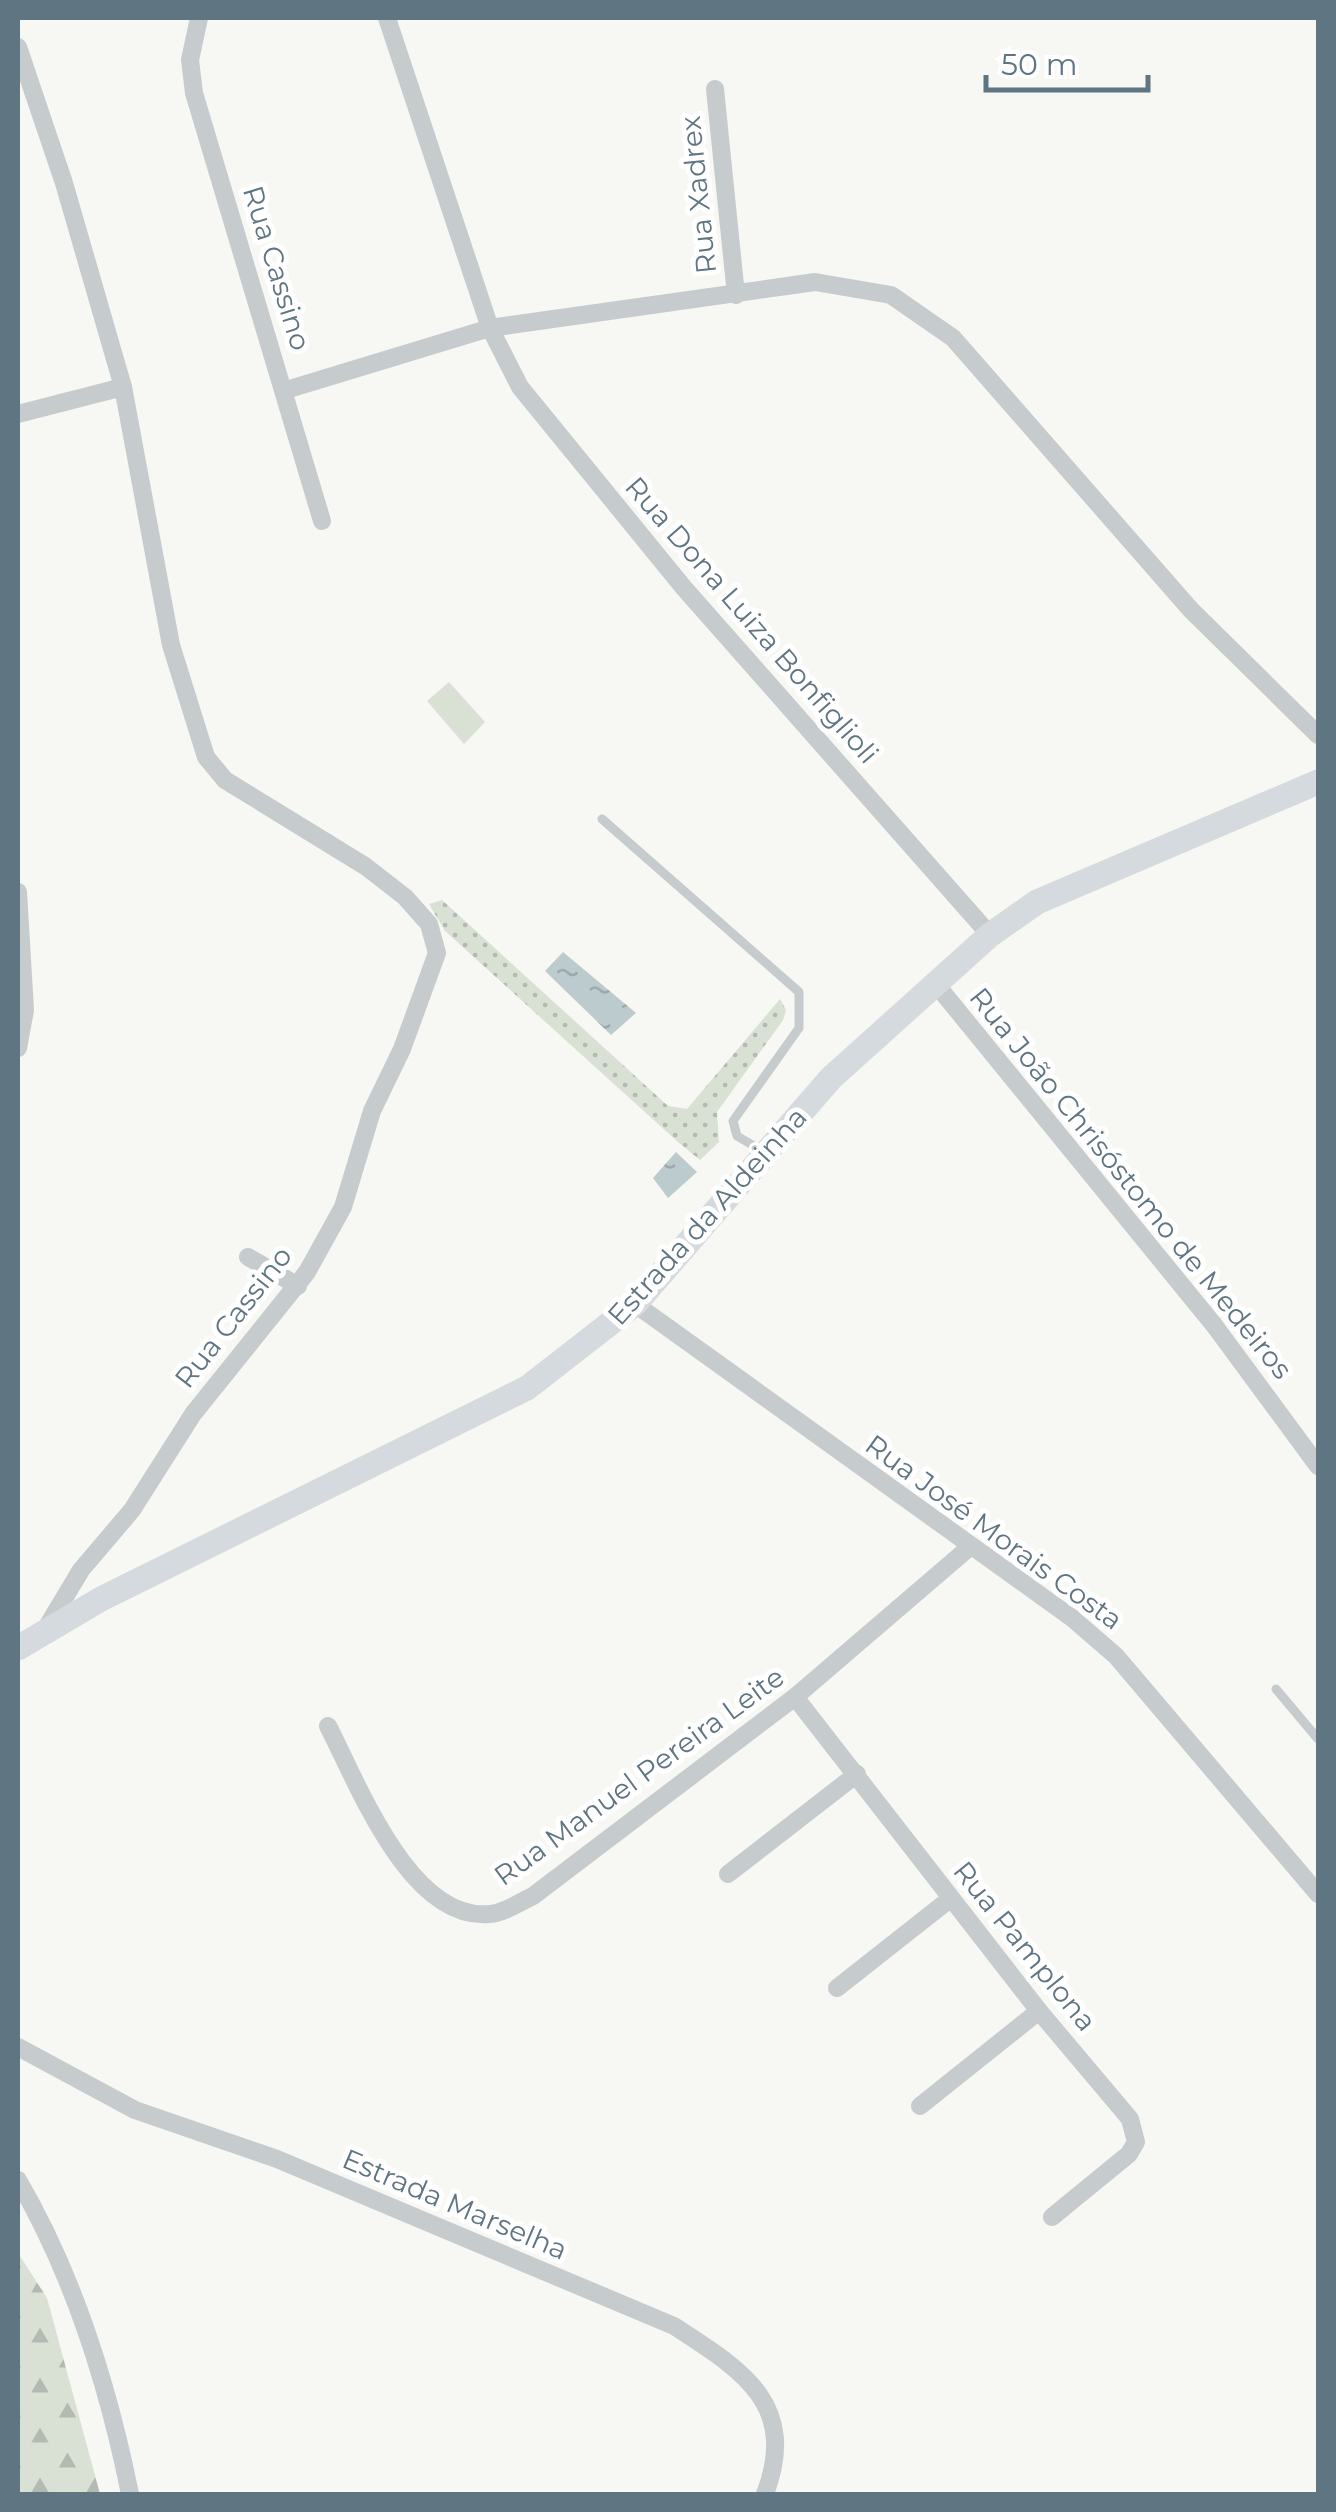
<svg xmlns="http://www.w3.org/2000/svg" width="1336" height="2512" viewBox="0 0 1336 2512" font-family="Montserrat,sans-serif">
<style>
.grass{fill:#d9e0d4}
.forest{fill:url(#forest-firs)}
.garden{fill:url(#garden-dots)}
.water{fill:url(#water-ripples)}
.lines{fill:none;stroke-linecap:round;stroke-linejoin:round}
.lane{stroke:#c6cbce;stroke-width:9}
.street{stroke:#c6cbce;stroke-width:18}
.secondary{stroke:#d5dade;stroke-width:25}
.labels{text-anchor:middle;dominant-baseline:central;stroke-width:10;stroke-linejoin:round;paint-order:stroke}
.street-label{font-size:28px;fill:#5f7582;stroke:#fff}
</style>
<defs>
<pattern id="forest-firs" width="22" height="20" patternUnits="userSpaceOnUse" patternTransform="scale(2.5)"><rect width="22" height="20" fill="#d9e0d4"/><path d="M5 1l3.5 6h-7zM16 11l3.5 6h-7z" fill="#b3bab1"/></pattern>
<pattern id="garden-dots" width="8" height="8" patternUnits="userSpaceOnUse" patternTransform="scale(2.5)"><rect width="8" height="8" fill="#d9e0d4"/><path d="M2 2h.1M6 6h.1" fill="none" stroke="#b3bab1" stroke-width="1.8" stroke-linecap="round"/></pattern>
<pattern id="water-ripples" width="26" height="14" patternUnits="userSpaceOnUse" patternTransform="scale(2.5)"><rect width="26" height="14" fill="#bccbce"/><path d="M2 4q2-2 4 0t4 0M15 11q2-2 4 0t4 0" fill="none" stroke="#9ca9ad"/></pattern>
</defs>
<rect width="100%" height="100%" fill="#f7f7f3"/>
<polygon class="grass" points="449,682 485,722 464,744 427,701"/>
<polygon class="forest" points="18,2253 47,2298 100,2494 18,2494"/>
<polygon class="garden" points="442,900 668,1106 687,1109 780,999 786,1010 783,1020 717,1112 719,1142 700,1160 678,1142 445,931 429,904"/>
<g class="water">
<polygon points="563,952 636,1013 611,1035 545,971"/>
<polygon points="676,1152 697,1172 668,1198 653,1178"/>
</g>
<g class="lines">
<g class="lane">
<polyline points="602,819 799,992 799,1028 733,1121 737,1136 764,1152"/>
<polyline points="1276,1689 1318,1739"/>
</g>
<g class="street">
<polyline points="199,18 190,60 194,93 322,521"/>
<polyline points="387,18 490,328 520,387 684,588 990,935"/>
<polyline points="18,47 64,183 123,387 171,645 206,757 225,780 365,866 405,897 429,924 437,953 402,1049 372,1111 343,1207 307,1272 193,1414 132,1510 81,1570 45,1630"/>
<polyline points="715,89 736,295"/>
<polyline points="286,390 490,328 815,282 891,295 953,338 1191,610 1318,735"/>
<polyline points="18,414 123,387"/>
<polyline points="18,892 25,1010 18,1048"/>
<polyline points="935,983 1214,1325 1318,1466"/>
<polyline points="248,1257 298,1286"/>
<polyline points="635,1304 1072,1618 1116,1656 1318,1894"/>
<polyline points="795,1697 1039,2011 1130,2119 1136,2142 1129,2154 1052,2217"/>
<path d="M328,1726C358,1784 410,1922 490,1914C504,1913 520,1902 533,1896L795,1697L971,1546"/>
<polyline points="728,1874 857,1774"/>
<polyline points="837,1988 950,1899"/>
<path d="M18,2047L135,2110L277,2159L674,2326C742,2370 799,2404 765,2494"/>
<polyline points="920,2106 1039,2011"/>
<path d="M18,2180C74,2276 108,2385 130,2494"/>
</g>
<polyline class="secondary" points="18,1648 101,1599 527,1388 635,1304 831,1078 990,935 1037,902 1318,782"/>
</g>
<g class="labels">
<g class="street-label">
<text transform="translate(698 195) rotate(-96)">Rua Xadrex</text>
<text transform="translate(277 268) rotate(73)">Rua Cassino</text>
<text transform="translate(752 620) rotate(49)">Rua Dona Luiza Bonfiglioli</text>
<text transform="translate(1131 1183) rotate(51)">Rua João Chrisóstomo de Medeiros</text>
<text transform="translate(707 1216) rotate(-48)">Estrada da Aldeinha</text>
<text transform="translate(233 1317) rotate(-52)">Rua Cassino</text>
<text transform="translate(994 1532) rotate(36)">Rua José Morais Costa</text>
<text transform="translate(639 1776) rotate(-36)">Rua Manuel Pereira Leite</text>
<text transform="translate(1025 1946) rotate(51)">Rua Pamplona</text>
<text transform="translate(455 2204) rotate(23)">Estrada Marselha</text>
</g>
</g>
<rect width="1336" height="2512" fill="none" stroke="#5f7582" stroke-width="40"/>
<path d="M986 75v15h162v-15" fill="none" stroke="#5f7582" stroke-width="5"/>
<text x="1001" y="75" font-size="30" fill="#5f7582" stroke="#ffffff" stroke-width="8" paint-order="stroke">50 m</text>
</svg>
